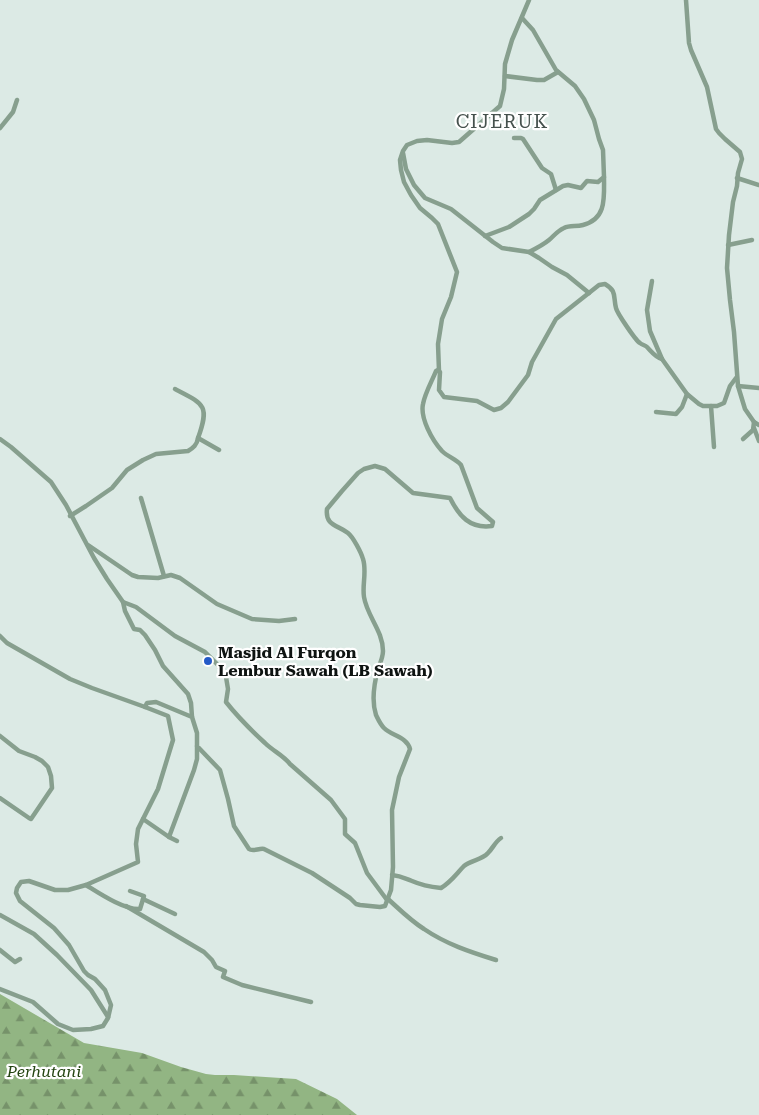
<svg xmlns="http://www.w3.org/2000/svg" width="759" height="1115" viewBox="0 0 759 1115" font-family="'Roboto Serif',serif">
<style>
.forest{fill:url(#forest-firs)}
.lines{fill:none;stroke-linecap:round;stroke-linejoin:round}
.street{stroke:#879f8e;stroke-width:4.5}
.poi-dot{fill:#245ac7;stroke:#fff;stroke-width:2}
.labels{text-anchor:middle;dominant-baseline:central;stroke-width:4.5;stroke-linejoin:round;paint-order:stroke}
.poi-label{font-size:16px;font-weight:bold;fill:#0e1311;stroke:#fff;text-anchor:start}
.park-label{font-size:16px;font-style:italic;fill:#244512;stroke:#fff}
.quarter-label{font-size:19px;letter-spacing:1px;fill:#45514d;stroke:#fff}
</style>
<defs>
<pattern id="forest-firs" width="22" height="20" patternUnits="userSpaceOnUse" patternTransform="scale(1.25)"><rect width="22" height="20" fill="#92b583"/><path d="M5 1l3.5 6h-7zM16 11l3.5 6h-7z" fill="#76926a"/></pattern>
</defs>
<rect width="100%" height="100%" fill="#dceae5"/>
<polygon class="forest" points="0,994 84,1043 142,1053 181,1067 206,1074 215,1075 234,1075 296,1079 337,1099 357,1115 0,1115"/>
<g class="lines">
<g class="street">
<polyline points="686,0 689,43 691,50 707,87 716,129 719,133 725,139 740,152 742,159 738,173 737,186 733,202 729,235 727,268 730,300 734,332 738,386 745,409 754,422 759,425"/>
<polyline points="505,76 537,80 544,80 558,72"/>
<polyline points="0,128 13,112 17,100"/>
<polyline points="514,138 521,138 523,139 542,168 551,174 556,190"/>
<polyline points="403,153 406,169 414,185 425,198 451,209 493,242 502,248 529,252 539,258 552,267 567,275 589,293"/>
<polyline points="737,178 759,185"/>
<polyline points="485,236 509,227 529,214 534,209 540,200 563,186 568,185 581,188 587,181 598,182 604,177 603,150 599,139 594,120 584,99 575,86 556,70 533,30 522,18"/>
<polyline points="728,245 752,240"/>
<path d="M529,252C535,249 543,245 549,240C554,236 557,231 564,228C570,225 576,227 583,225C607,219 604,197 604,177"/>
<polyline points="652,281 647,310 650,331 662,359 687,394 699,404 703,406 717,406 724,403 730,386 736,378"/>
<polyline points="439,371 438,344 442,319 451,297 457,272 438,224 432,218 420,208 411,195 404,182 401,170 400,160 403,151 407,145 417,141 427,140 452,143 459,142 500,106 504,89 505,64 512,40 529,0"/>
<polyline points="738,386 759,388"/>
<path d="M175,389C204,404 210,405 198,438"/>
<polyline points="711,406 714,447"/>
<polyline points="656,412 676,414 682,407 687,394"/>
<polyline points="754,428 759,441"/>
<path d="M0,439L11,447L51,482L66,505L94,558L107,579L123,602L136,607L175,636L205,652L218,665L226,677L228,689L226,702C237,716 252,731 265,743C273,751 283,755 290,764L331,800L345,819V834L355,843L367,873L387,900"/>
<polyline points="743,439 753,430 754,422"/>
<polyline points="141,498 164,576"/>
<path d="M70,516L86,506L112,488L127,470L143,460L156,454L188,451C193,448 197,445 198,438L219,450"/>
<polyline points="88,545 132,575 138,577 158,578 171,575 180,578 217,604 252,619 279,621 295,619"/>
<polyline points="123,602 125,611 134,629 140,630 145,635 155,650 163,666 188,694 191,703 192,717"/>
<polyline points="0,636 7,643 70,679 92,688 145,707"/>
<polyline points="0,736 19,751 35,757 42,761 48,767 51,776 52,788 31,819 29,818 0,798"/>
<polyline points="143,819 169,837 177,841"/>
<polyline points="169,837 194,770 197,759 197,746"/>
<path d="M392,875C401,876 404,878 412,881C421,885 432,887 441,888C452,881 456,874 464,866C471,860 482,860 488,853C493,848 495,842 501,838"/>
<path d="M86,885C99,893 124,910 140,909L144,896L130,891"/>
<polyline points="143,899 175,914"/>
<path d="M388,899C399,909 411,921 424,929C446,944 470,952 496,960"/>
<polyline points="126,906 204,952 212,960 216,967 225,971 223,977 242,985 311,1002"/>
<polyline points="0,915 34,934 57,955 91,990 108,1017"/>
<polyline points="0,950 15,962 20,959"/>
<path d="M0,989L33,1002L58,1024L73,1030L91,1029L103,1026L108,1018L111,1005L105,990L95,979L88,975L84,971L69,945L54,928L20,901L16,893L17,888L21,882L29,881L55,890H68L86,885L138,862L136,844L138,829L158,789L173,740L168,716L145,707L147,703L156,702L192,717L197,733V746L220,770L228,799L234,826L249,849C253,852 259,848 264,849L312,873L350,898L356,904L360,905L380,907L385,906L391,890L393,867L392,810L399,777L410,749C407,737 392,736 384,728C380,724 378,719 376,715C371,700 374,684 378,669C380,664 383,657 383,651C383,631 367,616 364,597C362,585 367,571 363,559C361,552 353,537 348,533C338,525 325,526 327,509L342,491L358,473L364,469L375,466L385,469L413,493L450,498C459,516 470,529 492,526L493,522L477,508L461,465C456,459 448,457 442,451C432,440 420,418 423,404C425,393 432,381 436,371L438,370L440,372L439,390L444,397L477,401L494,410L501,408L508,402L528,375L532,362L556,319L599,285L605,284C617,291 613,296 616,308C617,313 636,341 640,343C642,345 645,345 647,347C652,352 655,357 662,359"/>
</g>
</g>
<circle class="poi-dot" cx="208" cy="661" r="5"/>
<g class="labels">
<g class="poi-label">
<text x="218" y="652">Masjid Al Furqon<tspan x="218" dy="18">Lembur Sawah (LB Sawah)</tspan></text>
</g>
<g class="park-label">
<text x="44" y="1071">Perhutani</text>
</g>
<g class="quarter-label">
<text x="502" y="121">CIJERUK</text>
</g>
</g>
</svg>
